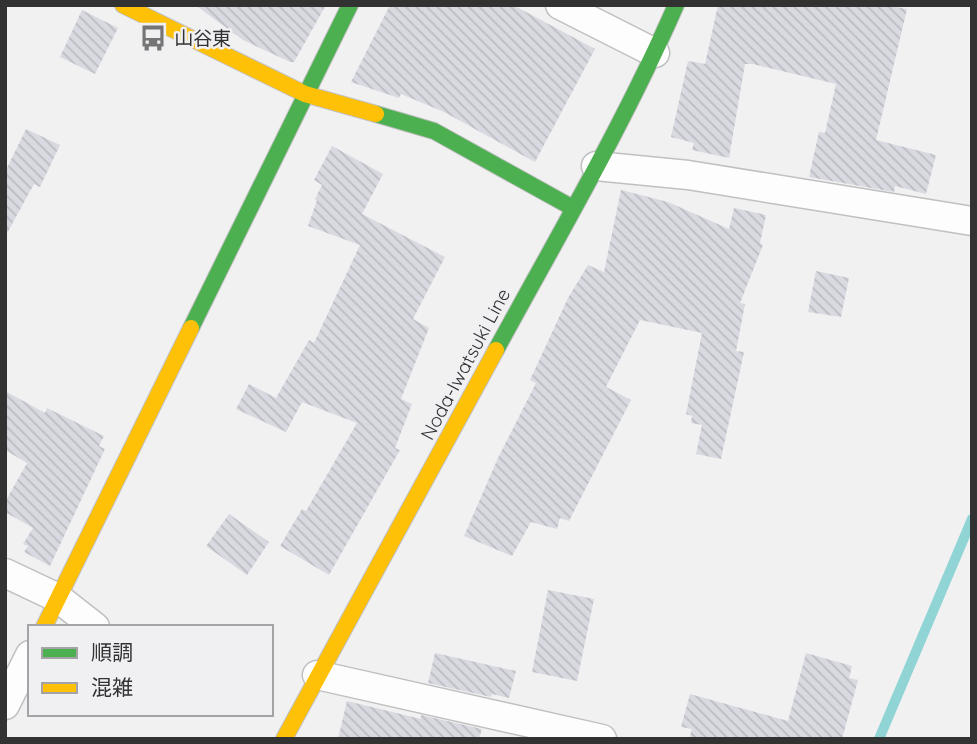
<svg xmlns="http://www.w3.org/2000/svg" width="977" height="744" viewBox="0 0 977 744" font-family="Quicksand,'Noto Sans JP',sans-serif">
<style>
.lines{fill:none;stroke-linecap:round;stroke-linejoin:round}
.stream{stroke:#91d4d5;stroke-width:10}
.building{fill:url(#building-back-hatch)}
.street-casing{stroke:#c0c0c1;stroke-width:31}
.fast-casing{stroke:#c0c0c1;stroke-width:18}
.slow-casing{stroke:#c0c0c1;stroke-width:18}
.street{stroke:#fdfdfd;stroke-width:28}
.fast{stroke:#4caf50;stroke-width:16}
.slow{stroke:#ffc107;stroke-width:16}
.labels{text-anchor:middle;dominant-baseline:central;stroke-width:5;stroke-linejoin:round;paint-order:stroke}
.poi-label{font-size:19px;fill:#323233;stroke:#f0f0f3;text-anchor:start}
.street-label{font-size:19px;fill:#323233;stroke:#f0f0f3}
</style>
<defs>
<pattern id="building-back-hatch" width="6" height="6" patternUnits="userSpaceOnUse" patternTransform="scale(1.75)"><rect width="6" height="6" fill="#d9d9e1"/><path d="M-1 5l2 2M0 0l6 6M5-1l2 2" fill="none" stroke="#bbbbc2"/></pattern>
</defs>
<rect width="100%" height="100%" fill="#f1f1f2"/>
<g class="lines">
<polyline class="stream" points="879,739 972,519"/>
</g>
<g class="building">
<polygon points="195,5 326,5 294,62 290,62 243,40"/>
<polygon points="390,5 513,5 595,49 535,162 444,112 401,94 399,98 351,82"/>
<polygon points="718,5 890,6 907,9 876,140 936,155 926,194 895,186 894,192 809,177 819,132 825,133 836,84 753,64 745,64 729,158 692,150 694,143 671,137 688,61 705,64"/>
<polygon points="82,10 118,28 95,74 60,57"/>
<polygon points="26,129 60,145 40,187 34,184 5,237 5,172"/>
<polygon points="332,146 383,174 362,214 445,257 413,319 429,328 401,399 412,404 395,448 400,450 329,575 280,546 302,509 306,511 357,423 302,402 286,432 236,409 249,384 276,398 309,340 314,343 360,245 308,226 317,200 315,199 322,185 314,180"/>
<polygon points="621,190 668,202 729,229 734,208 766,215 760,243 763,245 740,303 745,304 736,351 744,352 721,459 696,454 702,425 691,423 692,416 686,414 702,333 640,320 606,387 631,400 569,521 560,518 557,529 531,522 512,556 464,536 498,458 536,383 530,380 568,298 588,265 604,272"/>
<polygon points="816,271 849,278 841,317 808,312"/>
<polygon points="5,391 45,413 47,408 104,436 99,446 105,449 50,566 24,552 28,546 23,544 33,528 5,512 5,502 27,463 5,450"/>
<polygon points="229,514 269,542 247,575 206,546"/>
<polygon points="548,590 594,599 577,681 532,672"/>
<polygon points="435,653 516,671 509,698 492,694 491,697 428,683"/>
<polygon points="806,653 852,666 849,678 858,680 842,739 689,739 692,729 681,727 690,694 788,721"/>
<polygon points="347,701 421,719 421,715 482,729 479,739 338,739"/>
</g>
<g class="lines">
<g class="street-casing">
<g id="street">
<polyline points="560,5 655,53"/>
<polyline points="596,166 688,175 972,221"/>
<polyline points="5,573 58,598 95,627"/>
<polyline points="317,675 602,739"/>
<polyline points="5,705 30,655"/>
</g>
</g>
<g class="fast-casing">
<g id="fast">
<polyline points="376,114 434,131 573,208"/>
<polyline points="191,328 350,5"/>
<path d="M496,350C558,236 624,124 676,5"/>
</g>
</g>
<g class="slow-casing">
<g id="slow">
<polyline points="123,5 305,94 376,114"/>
<polyline points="44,627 191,328"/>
<polyline points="284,739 496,350"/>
</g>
</g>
<use href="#street" class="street"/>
<use href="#fast" class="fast"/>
<use href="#slow" class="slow"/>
</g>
<defs>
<g id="bus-bare" transform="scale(2.1)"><path d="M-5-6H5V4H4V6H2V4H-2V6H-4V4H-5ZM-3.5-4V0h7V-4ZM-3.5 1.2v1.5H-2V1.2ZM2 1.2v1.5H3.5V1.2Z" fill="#757576" stroke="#f0f0f3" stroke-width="2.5" paint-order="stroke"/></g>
</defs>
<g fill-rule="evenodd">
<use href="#bus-bare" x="153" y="38"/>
</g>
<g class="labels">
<g class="poi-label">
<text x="174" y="38">山谷東</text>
</g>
<g class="street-label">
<text transform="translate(465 364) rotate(-62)">Noda-Iwatsuki Line</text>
</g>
</g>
<rect width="977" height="744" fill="none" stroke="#323233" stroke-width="14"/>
<rect x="28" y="625" width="245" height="91" fill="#f0f0f3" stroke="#a4a4a6" stroke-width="2"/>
<rect x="42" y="648" width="35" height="10" fill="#4caf50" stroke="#a4a4a6" stroke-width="2"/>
<text x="91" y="660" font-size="21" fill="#323233">順調</text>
<rect x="42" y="683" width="35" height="10" fill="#ffc107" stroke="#a4a4a6" stroke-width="2"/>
<text x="91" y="695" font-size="21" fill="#323233">混雑</text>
</svg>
